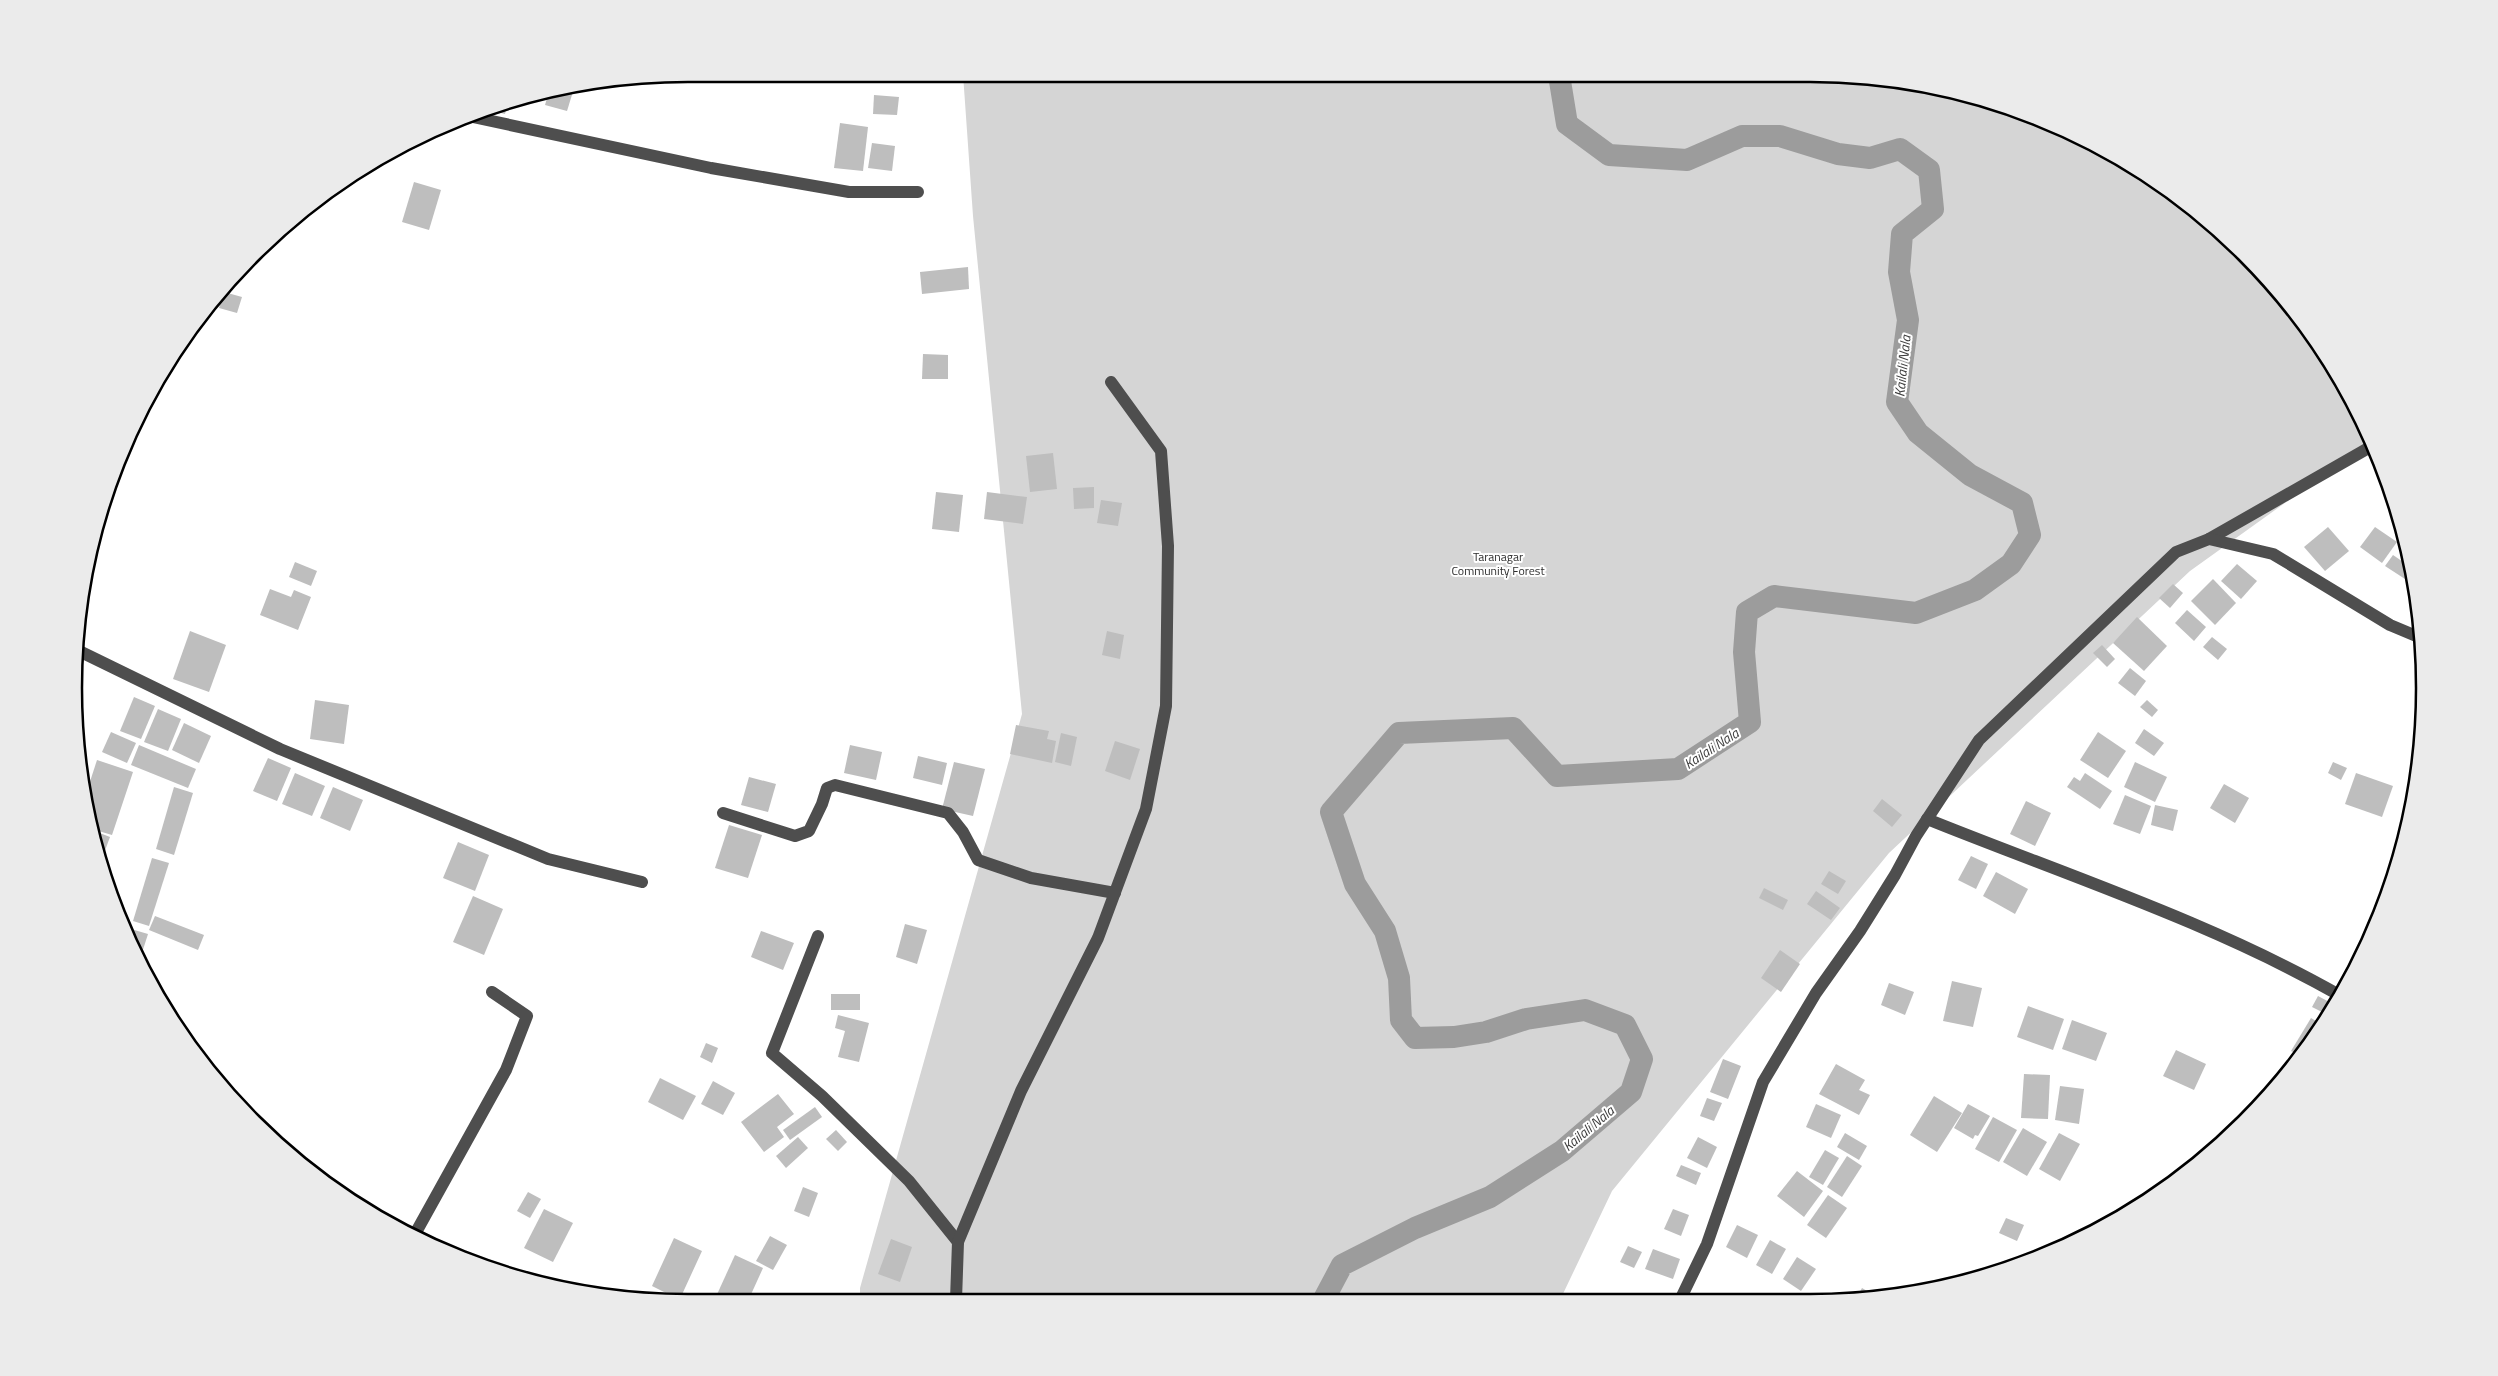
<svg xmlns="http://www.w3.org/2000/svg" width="2498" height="1376" viewBox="0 0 2498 1376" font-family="'Titillium Web',sans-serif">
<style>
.green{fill:#d5d5d5}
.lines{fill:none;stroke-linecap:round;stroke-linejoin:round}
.canal{stroke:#9c9c9c;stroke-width:22}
.building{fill:#bebebe}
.minor{stroke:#4e4e4e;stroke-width:12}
.labels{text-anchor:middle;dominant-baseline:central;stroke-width:4;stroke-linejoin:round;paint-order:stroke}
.park-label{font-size:12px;fill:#2c2c2c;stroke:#fff}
.water-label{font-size:14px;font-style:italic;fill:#3d3d3d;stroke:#fff}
.rim{fill:none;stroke:#000;stroke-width:2.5}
</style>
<rect width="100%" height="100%" fill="#fff"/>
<polygon class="green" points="963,74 1850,75 1969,95 2117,156 2215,226 2297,314 2361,416 2370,442 2190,571 1889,853 1612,1191 1561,1298 860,1300 860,1288 1022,714 973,216"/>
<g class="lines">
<polyline class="canal" points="1324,1299 1342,1265 1415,1228 1490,1197 1562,1151 1631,1092 1642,1059 1625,1025 1585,1010 1526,1019 1486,1032 1454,1037 1415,1038 1401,1020 1399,978 1385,931 1355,884 1331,812 1399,733 1513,728 1557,776 1678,769 1750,722 1744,652 1747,612 1774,596 1916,613 1975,590 2011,564 2030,535 2022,503 1970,475 1918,433 1897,402 1908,320 1899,272 1902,234 1933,209 1929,170 1900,149 1870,158 1838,154 1780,136 1742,136 1687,160 1609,155 1567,124 1559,75"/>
</g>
<g class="building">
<polygon points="575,85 567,111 545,105 549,91"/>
<polygon points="874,95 899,97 897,115 873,114"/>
<polygon points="508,102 505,114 485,109 490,106"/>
<polygon points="840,123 868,127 863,171 834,168"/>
<polygon points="872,143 895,146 892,171 868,168"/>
<polygon points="414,182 441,190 429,230 402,222"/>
<polygon points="968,267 969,289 922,294 920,272"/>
<polygon points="224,292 242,297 237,313 219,308"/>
<polygon points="923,354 948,355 948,379 922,379"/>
<polygon points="1053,453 1057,489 1030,492 1026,456"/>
<polygon points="1094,487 1094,508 1074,509 1073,488"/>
<polygon points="936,492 963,495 959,532 932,529"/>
<polygon points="987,492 1027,497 1023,524 984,519"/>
<polygon points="1101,500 1122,503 1118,526 1097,523"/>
<polygon points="2328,527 2349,551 2325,571 2304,547"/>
<polygon points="2375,527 2397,542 2382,563 2360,547"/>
<polygon points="2393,555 2409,566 2410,571 2405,579 2385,566"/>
<polygon points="295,562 317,571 311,586 289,577"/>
<polygon points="2237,564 2257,581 2241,599 2221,581"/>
<polygon points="2213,579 2236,603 2215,625 2191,601"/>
<polygon points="2173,584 2183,593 2170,608 2159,598"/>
<polygon points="270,589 291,597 294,590 311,597 298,630 260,615"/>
<polygon points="2187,610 2206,627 2194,641 2175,623"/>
<polygon points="2137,617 2167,646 2144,671 2113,643"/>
<polygon points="190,631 226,645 209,692 173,679"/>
<polygon points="1107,631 1124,635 1120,659 1102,655"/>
<polygon points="2212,637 2227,649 2218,660 2203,647"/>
<polygon points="2102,645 2115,659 2107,667 2093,653"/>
<polygon points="2130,668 2146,681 2135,696 2118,683"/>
<polygon points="134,697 155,706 141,739 120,731"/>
<polygon points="315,700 349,705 344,744 310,739"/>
<polygon points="2147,700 2158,710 2152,717 2140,707"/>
<polygon points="158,709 181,719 168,751 144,742"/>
<polygon points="184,723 211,736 199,763 172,750"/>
<polygon points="1016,725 1049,731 1047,739 1056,741 1052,763 1010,754"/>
<polygon points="2144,729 2164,743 2154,756 2135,743"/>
<polygon points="111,732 136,743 127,763 102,752"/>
<polygon points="2098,732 2126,751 2108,778 2080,760"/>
<polygon points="1061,733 1077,737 1071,766 1055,762"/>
<polygon points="1115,741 1140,749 1130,780 1105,771"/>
<polygon points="139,745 196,769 188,788 131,765"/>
<polygon points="850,745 882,752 876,780 844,773"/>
<polygon points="918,756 947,763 942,785 913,778"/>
<polygon points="268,758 291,768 277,801 253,791"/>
<polygon points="97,760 133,772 112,835 92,829 86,794"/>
<polygon points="954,762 985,769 973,816 942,809"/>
<polygon points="2135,762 2167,777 2155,802 2124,787"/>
<polygon points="2333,762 2347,768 2341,780 2328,773"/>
<polygon points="295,773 325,786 312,816 282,804"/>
<polygon points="2085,773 2112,791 2100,809 2067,787 2074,777 2080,781"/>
<polygon points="2356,773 2393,786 2382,817 2345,804"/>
<polygon points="749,777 776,784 768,812 741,805"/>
<polygon points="2224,784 2249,798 2235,823 2210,808"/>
<polygon points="174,787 193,793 174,855 156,849"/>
<polygon points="333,787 363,800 350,831 320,818"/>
<polygon points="2125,795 2151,806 2140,834 2113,824"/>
<polygon points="1882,799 1902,815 1892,827 1873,811"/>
<polygon points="2026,801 2051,813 2035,846 2010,834"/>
<polygon points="2155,805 2178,810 2173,831 2151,825"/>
<polygon points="729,825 762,835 748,878 715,868"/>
<polygon points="92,830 110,837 100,864 95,847"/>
<polygon points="458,842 489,855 475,891 443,878"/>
<polygon points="1971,856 1988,864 1976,889 1958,880"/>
<polygon points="152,858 169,863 149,926 133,921"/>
<polygon points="1829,871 1846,881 1838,894 1821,884"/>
<polygon points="1996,872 2028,889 2015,914 1983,896"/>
<polygon points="1764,888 1788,900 1783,910 1759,898"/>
<polygon points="1816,891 1840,908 1831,920 1807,904"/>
<polygon points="473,896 503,909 484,955 453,942"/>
<polygon points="155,916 204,935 198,950 149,930"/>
<polygon points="905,924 927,930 917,964 896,957"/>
<polygon points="131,929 148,934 140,959 128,937"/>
<polygon points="761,931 794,943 783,970 751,957"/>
<polygon points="1780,950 1800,964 1781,992 1761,978"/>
<polygon points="1952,981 1982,988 1973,1027 1943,1021"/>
<polygon points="1889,983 1914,992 1905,1015 1881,1005"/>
<rect x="831" y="994" width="29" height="16"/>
<polygon points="2318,996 2335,1005 2328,1015 2312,1007"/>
<polygon points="2028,1006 2064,1019 2053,1050 2017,1037"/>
<polygon points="838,1015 869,1023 859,1062 838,1057 845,1031 835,1028"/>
<polygon points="2311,1018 2321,1024 2299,1055 2291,1051"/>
<polygon points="2072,1020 2107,1033 2096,1061 2062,1049"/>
<polygon points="706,1043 718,1048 712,1063 700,1057"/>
<polygon points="2176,1050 2206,1064 2194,1090 2163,1076"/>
<polygon points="1723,1059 1741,1066 1728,1099 1710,1092"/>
<polygon points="1836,1064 1865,1080 1859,1090 1870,1095 1859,1115 1819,1094"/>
<polygon points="2024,1074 2050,1075 2048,1119 2021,1118"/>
<polygon points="660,1078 696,1096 683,1120 648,1102"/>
<polygon points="713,1081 735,1093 723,1115 701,1104"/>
<polygon points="2060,1086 2084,1089 2079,1124 2055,1120"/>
<polygon points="778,1094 794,1114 777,1127 784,1137 764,1152 741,1122"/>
<polygon points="1934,1096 1962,1113 1937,1152 1910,1135"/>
<polygon points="1707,1098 1722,1103 1714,1121 1700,1116"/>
<polygon points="1816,1104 1841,1115 1831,1138 1806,1127"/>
<polygon points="1968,1104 1990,1116 1978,1136 1975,1135 1973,1139 1954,1128"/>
<polygon points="815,1107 822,1117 790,1140 783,1130"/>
<polygon points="1993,1117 2017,1130 1999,1162 1975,1149"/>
<polygon points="2023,1128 2047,1142 2027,1176 2003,1162"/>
<polygon points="836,1130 847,1142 838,1151 826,1139"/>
<polygon points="1845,1133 1867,1146 1859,1160 1837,1147"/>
<polygon points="2059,1133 2080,1144 2060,1181 2039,1169"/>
<polygon points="798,1137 808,1148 786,1168 776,1156"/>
<polygon points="1698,1137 1717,1147 1707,1168 1687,1158"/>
<polygon points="1825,1150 1839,1158 1823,1185 1809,1177"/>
<polygon points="1847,1156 1862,1166 1842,1197 1827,1187"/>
<polygon points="1681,1165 1701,1173 1696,1185 1676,1176"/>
<polygon points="1797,1171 1823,1191 1804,1217 1777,1196"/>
<polygon points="803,1187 818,1193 809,1217 794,1211"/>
<polygon points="528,1192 541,1199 530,1218 517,1211"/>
<polygon points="1828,1195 1847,1208 1826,1238 1807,1225"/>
<polygon points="544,1209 573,1223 553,1262 524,1248"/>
<polygon points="1673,1209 1689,1215 1681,1236 1664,1229"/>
<polygon points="2006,1218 2024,1225 2017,1241 1999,1233"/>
<polygon points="1737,1225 1758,1235 1747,1258 1726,1247"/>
<polygon points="770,1236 787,1245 773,1270 756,1261"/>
<polygon points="674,1238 702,1251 679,1301 667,1301 670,1295 652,1286"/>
<polygon points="891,1239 912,1247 900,1282 878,1274"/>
<polygon points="1770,1240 1786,1249 1772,1274 1756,1265"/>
<polygon points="1628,1246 1642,1252 1634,1268 1620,1262"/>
<polygon points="1653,1249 1680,1259 1673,1279 1645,1269"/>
<polygon points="735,1255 763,1268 748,1301 714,1301"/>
<polygon points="1797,1257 1816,1269 1801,1291 1783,1279"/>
<polygon points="1862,1288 1877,1297 1857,1297"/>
</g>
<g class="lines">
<g class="minor">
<polyline points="468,116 711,168 849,192 918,192"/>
<polyline points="2209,539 2372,446"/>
<polyline points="75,649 280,749 548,859 642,882"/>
<polyline points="723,813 795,836 809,831 822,804 827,788 835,785 948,813 963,832 978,860 1031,878 1115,893"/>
<path d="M1927,819C2066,875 2211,922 2341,996"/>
<polyline points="818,936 772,1053 822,1096 909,1181 958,1242"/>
<polyline points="371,1214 383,1221"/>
<polyline points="415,1234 506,1070 527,1016 492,992"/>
<polyline points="1681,1298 1707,1244 1763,1082 1816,993 1860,931 1895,875 1916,836 1979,740 2176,552 2209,539 2273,554 2390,625 2421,638"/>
<polyline points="956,1300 958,1242 1021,1091 1098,938 1146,809 1166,706 1168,546 1161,451 1111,382"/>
</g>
</g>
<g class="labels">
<g class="park-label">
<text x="1498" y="556">Taranagar<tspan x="1498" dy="14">Community Forest</tspan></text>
</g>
<g class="water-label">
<text transform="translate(1902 366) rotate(-84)">Kailali Nala</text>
<text transform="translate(1711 748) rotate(-33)">Kailali Nala</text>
<text transform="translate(1588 1128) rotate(-40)">Kailali Nala</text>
</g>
</g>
<path d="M0 0H2498V1376H0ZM688 82H1810A606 606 0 0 1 2416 688V688A606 606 0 0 1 1810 1294H688A606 606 0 0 1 82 688V688A606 606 0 0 1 688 82Z" fill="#ebebeb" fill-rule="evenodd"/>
<path class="rim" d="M688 82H1810A606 606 0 0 1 2416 688V688A606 606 0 0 1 1810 1294H688A606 606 0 0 1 82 688V688A606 606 0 0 1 688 82Z"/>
</svg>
